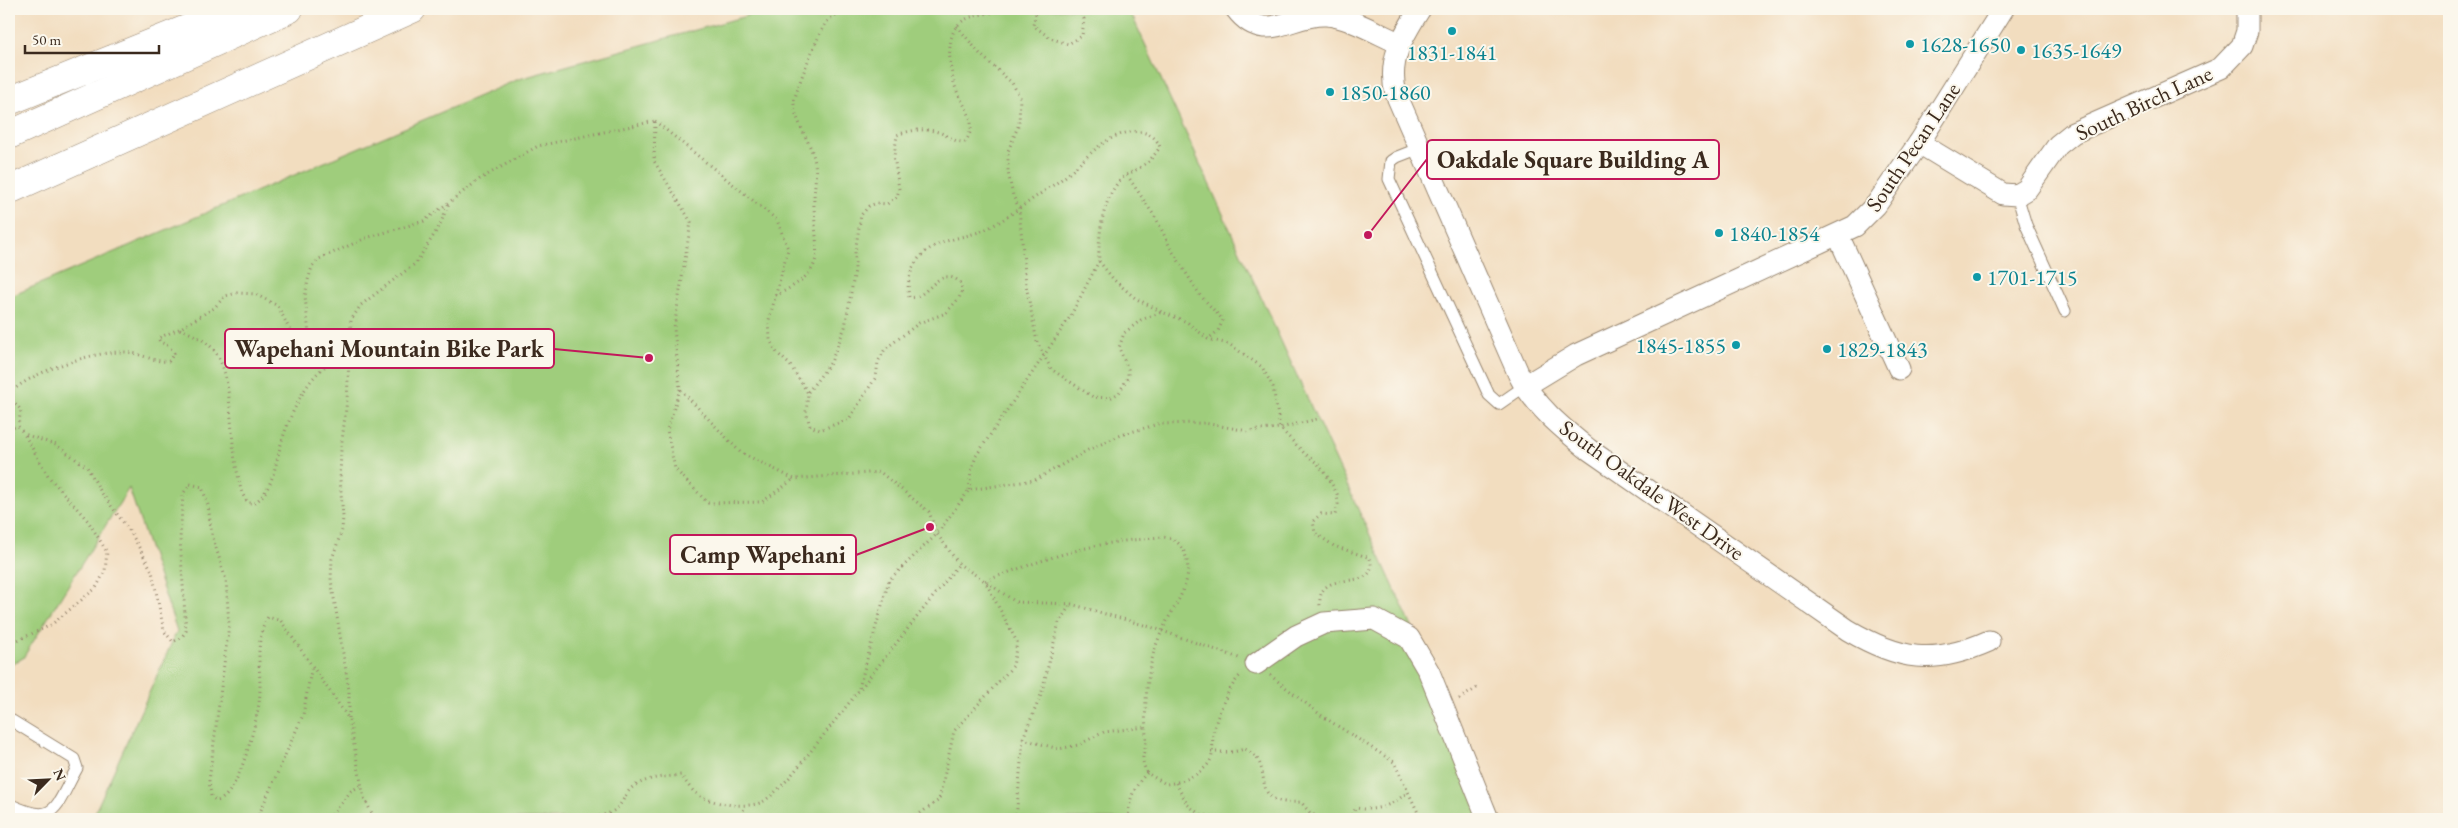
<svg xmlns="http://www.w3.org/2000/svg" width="2458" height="828" viewBox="0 0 2458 828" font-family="'EB Garamond',serif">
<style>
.green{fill:#9fcd7b;stroke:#6d7c4c}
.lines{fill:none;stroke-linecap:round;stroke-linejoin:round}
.service-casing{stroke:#96846e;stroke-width:13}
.minor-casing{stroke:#96846e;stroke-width:23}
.motorway-casing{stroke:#96846e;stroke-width:29}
.path{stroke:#96846e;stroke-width:3;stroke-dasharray:1 4;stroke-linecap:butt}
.service{stroke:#fff;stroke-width:11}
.minor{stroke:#fff;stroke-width:21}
.motorway{stroke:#fff;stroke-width:28}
.culture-dot{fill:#0f9aa8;stroke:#fbf7ec;stroke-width:2}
.labels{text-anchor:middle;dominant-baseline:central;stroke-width:4;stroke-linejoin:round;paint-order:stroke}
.culture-label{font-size:22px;fill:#0d838f;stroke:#fbf7ec;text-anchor:start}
.street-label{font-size:22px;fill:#3b2a1e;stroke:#fbf7ec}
.leader{fill:none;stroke:#c2185b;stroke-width:2}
.callout-dot{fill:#c2185b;stroke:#fbf7ec;stroke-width:2}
.callout{fill:#fbf7ec;stroke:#c2185b;stroke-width:2}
.callout-label{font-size:24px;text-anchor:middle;font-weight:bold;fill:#3b2a1e}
</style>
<rect width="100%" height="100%" fill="#fbf7ec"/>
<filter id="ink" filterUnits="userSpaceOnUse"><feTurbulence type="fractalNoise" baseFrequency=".02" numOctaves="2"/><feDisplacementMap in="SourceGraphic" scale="10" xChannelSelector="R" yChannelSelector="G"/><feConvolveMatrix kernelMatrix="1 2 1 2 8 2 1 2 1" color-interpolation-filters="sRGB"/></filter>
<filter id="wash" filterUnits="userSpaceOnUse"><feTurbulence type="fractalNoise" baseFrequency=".0096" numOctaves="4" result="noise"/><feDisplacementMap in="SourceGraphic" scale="20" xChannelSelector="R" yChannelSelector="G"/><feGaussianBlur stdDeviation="1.12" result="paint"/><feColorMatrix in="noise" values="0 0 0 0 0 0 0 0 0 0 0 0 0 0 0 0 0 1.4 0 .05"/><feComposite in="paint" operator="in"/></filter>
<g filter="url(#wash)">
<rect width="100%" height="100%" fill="#f2ddbf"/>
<polygon class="green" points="757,9 1129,9 1500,819 92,819 177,631 129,488 23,658 9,666 9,297 519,79 746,16"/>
</g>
<g filter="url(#ink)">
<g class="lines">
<g class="service-casing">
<g id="service">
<polyline points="1420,148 1397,157 1391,161 1389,179 1489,395 1499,404 1525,386"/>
<polyline points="2017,195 2026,225 2065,311"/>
<path d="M9,719L74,759L77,768C55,807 57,827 9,804"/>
</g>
</g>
<g class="minor-casing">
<g id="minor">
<path d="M1236,9C1265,47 1291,13 1326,15C1347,16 1378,34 1399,43"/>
<path d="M1420,9C1403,36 1387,60 1396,94L1519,375C1534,405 1562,428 1588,449L1848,630C1899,660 1933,666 1989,641"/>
<polyline points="1919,143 2003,194 2017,195 2027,189 2058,145 2073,133 2221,68 2242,46 2247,31 2247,9"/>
<polyline points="1838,235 1899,369"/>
<polyline points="1525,386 1576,355 1855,226 1876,205 1919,143 2003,9"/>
<polyline points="1256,664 1296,636 1324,623 1374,619 1409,638 1429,672 1488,819"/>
</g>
</g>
<g class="motorway-casing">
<g id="motorway">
<polyline points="9,101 236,9"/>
<polyline points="9,135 289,9"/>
<polyline points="9,190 412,9"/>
</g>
</g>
<g class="path">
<polyline points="1037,9 1033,25 1050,38 1068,44 1082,36 1084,19 1078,9"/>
<polyline points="957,26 980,54 1012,83 1020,97 1019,124 1008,151 1008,172 1013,196 1019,208 1026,285 1037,342 1051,369 1093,397 1110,398 1119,393 1128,377 1128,369 1119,348 1124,333 1141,320 1162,312"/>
<path d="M655,121L777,220L788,249L769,320L770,340L777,353L790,365L808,393L806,412L810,426L820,430L849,419L876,377L878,362L885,349L919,323L946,313L959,298L962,291L961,283C937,262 928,302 909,297C906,283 911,265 922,255C940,237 967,239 988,228C1003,221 1016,210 1030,201C1042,192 1056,184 1067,175C1085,160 1099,141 1122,134C1137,129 1154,131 1160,147C1150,162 1144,166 1128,174C1103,189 1098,235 1099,261L1114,280L1135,298L1162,312L1187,322L1208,339L1229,344L1262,367L1273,387L1280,428L1304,453L1318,464L1330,480L1337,494L1338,504L1335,515L1321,514L1313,521L1315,533L1334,546L1370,558C1380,597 1316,563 1320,606"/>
<polyline points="655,122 654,161 691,222 674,328 680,389 740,452 794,479 880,472 929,512 937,534 959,564 1016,602 1071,604 1154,628 1239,658"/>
<polyline points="1127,175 1157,220 1171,249 1200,295 1223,320 1218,331 1208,339"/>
<path d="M775,296C828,269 816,260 814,207C813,190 818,176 814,158C810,142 794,118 794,104C793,95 820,30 826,23C831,17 839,13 845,9"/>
<path d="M180,329C195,335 211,342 219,358C234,389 229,441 238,475C240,485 241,496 249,503H255C272,489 274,471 279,452C284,429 300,392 315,376C325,365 337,357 349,350"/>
<polyline points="680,389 667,430 675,469 708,503 762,502 794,479"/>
<path d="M808,392L831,362L845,327L855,270V252L861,215L869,206L877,203L887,204L897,197L899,189L894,156L897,135C912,129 933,127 947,136C955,140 956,142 965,142C980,121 964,109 956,89C950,72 945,41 957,26C969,12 989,16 1003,9"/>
<path d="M9,394C30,372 93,351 124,352C140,352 154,363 169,361L174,353L169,346L160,342L158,338L179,329L214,308L225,296L237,293L255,294L278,306L293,337L297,341H304L309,335L305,296L308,280L312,267L319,259L366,238L424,221L480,179L538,146L655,121"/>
<polyline points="9,396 21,410 18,426"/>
<polyline points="9,429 18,426 24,434"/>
<polyline points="969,490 971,471 976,456 1070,317 1099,261"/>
<path d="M9,644L51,625L96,588L105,571L107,552L88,521L49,477L24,434L56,445L87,467L101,492L131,533L152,571L164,631L173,642L181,638L186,631L180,539L183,494L190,484L202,487L208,505L212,535L226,580L229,625L209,781L211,796L216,801C238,800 256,723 259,703C263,674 252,644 268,617L281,621L349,719L364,798L375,819"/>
<polyline points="1270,675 1322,716 1394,762 1421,819"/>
<polyline points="859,688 889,580 937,534 969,490 1035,480 1088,450 1121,435 1158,424 1204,423 1248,431 1280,428 1317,419"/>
<polyline points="1459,699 1477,688"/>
<polyline points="349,718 349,690 331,580 332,559 342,530 343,517 340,480 341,449 347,400 351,320 361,305 416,263 439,227 449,203"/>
<polyline points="1023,738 1041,695 1059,622 1071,604"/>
<path d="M1211,752H1233L1245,749C1248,751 1252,753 1255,756C1272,775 1250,806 1301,802L1310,813L1322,819"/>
<polyline points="1176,783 1187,804 1199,814"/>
<polyline points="257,819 303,715 312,665"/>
<polyline points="329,819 351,791 362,785"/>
<path d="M565,819L571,816C583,820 606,817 616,809C624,802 626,790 636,785C650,777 665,777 681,775C686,782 690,789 696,793C709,804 749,810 764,801C781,789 794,772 807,756L959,564"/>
<polyline points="738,819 745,807"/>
<path d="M912,819L939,800L954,731L1013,666L1017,642L985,581C1036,562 1090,542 1146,539C1152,538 1162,536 1168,538C1185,541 1190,564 1187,578C1182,599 1169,614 1161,633C1147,663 1144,705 1146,737C1147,754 1138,754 1147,773L1166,784C1181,783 1203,774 1210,761C1214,754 1212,743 1213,735C1215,719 1229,685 1241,675"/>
<polyline points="1016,819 1023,739 1059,749 1078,745 1104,732 1145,727"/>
<path d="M1128,819C1129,800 1133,787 1147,773"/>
<polyline points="1187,819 1199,814 1223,819"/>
<path d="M1349,819L1356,808C1377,812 1392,805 1408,792"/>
</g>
<use href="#service" class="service"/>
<use href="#minor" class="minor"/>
<use href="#motorway" class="motorway"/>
</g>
</g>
<g class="culture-dot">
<circle cx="1452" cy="31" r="5"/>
<circle cx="1910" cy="44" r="5"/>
<circle cx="2021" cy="50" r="5"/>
<circle cx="1330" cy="92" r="5"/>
<circle cx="1719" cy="233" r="5"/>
<circle cx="1977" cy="277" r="5"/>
<circle cx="1736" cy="345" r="5"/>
<circle cx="1827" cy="349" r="5"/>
</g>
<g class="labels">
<g class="culture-label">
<text x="1920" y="44">1628-1650</text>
<text x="2031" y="50">1635-1649</text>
<text x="1452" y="52" text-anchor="middle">1831-1841</text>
<text x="1340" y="92">1850-1860</text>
<text x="1729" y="233">1840-1854</text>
<text x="1987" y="277">1701-1715</text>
<text x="1726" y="345" text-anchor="end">1845-1855</text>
<text x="1837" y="349">1829-1843</text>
</g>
<g class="street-label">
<text transform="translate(2144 103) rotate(-25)">South Birch Lane</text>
<text transform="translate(1913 147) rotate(-56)">South Pecan Lane</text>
<text transform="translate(1652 490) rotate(36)">South Oakdale West Drive</text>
</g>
</g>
<path class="leader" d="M1368 235L1427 159M649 358L554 349M930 527L856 555"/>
<g class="callout-dot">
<circle cx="1368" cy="235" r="5"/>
<circle cx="649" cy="358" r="5"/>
<circle cx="930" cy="527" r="5"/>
</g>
<g class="callout">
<rect x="1427" y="140" width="292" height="39" rx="5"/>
<rect x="225" y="329" width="329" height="39" rx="5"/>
<rect x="670" y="535" width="186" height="39" rx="5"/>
</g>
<g class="callout-label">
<text x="1573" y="168">Oakdale Square Building A</text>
<text x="389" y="357">Wapehani Mountain Bike Park</text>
<text x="763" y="563">Camp Wapehani</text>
</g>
<rect width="2458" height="828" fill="none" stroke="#fbf7ec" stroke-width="30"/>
<g transform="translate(48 780) rotate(66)" stroke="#fbf7ec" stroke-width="4" paint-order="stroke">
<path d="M0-4L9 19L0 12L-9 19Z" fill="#3b2a1e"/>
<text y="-8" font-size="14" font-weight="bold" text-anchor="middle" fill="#3b2a1e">N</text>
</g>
<path d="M25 45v8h134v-8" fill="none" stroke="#3b2a1e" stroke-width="2.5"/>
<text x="32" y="45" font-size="15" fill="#3b2a1e" stroke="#fbf7ec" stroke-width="4" paint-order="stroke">50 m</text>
</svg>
